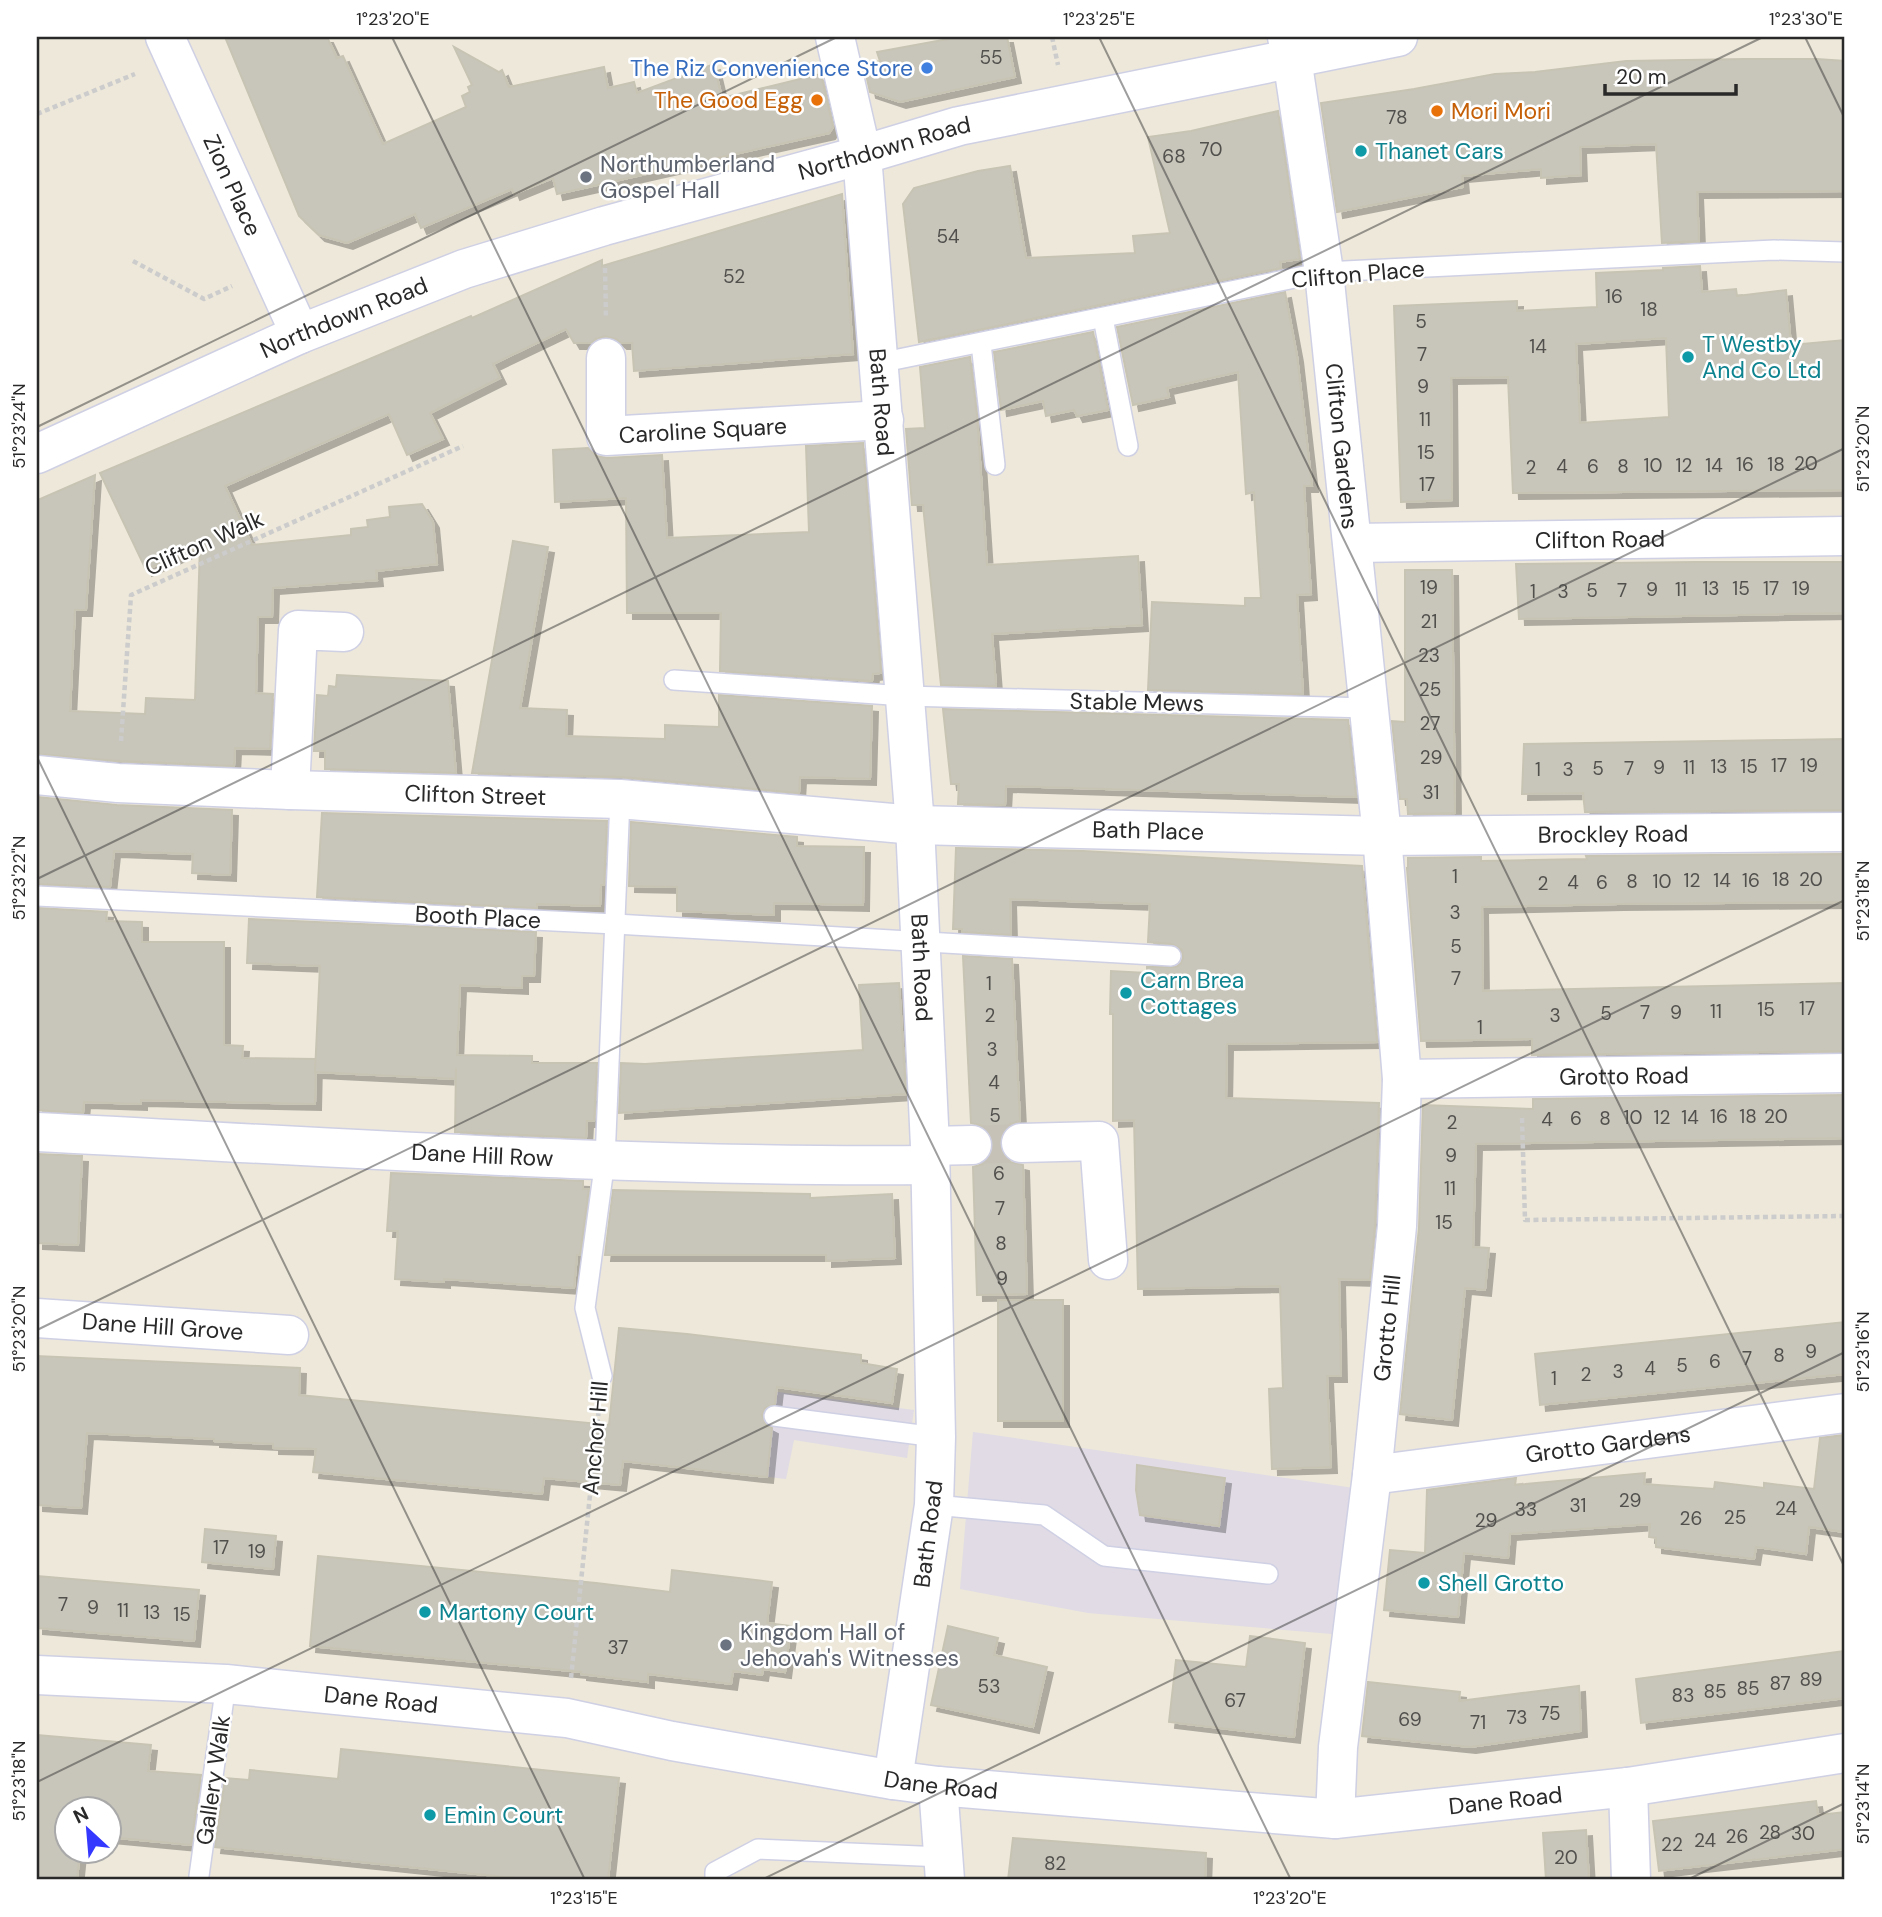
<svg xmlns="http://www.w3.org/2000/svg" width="1882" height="1917" viewBox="0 0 1882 1917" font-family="'DM Sans',sans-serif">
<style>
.industrial{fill:#e0dbe5}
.building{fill:#c8c5ba;stroke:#c8c4b4;stroke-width:2;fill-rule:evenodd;filter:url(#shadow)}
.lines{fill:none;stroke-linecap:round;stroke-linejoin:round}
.street-tunnel{stroke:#c6c2b7;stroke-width:38;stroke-dasharray:38 19;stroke-linecap:butt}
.lane-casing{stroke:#cfd0e4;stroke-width:22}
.street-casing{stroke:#cfd0e4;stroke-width:41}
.secondary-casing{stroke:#cfd0e4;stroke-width:41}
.path{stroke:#ccc;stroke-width:4.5;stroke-dasharray:5 3.5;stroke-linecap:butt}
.lane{stroke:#fff;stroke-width:19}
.street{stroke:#fff;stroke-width:38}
.secondary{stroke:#fff;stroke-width:38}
.ticks{fill:none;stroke:#292929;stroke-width:2;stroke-opacity:0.45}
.shop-dot{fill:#3f7fe0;stroke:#fff;stroke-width:2.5}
.food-dot{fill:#e8710a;stroke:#fff;stroke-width:2.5}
.culture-dot{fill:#0f9aa8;stroke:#fff;stroke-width:2.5}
.worship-dot{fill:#6b7280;stroke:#fff;stroke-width:2.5}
.labels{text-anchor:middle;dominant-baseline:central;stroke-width:5;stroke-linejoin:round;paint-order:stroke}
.number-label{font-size:19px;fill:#51504d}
.shop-label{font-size:23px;fill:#366cbe;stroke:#fff;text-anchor:end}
.food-label{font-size:23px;fill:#c56008;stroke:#fff;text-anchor:end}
.street-label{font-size:23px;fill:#292929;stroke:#fff}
.culture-label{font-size:23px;fill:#0d838f;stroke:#fff;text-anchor:start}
.worship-label{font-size:23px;fill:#5b616d;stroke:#fff;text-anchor:start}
.neatline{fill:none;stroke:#292929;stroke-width:2.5}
.ticks-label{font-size:18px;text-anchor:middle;fill:#292929}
</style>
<defs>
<filter id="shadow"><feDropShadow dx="6" dy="6" stdDeviation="0" flood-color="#0004"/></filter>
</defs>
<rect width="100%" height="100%" fill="#ede8da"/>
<g class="industrial">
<polygon points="696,1381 914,1410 907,1458 794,1440 786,1479 605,1459 614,1384"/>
<polygon points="973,1432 1354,1488 1332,1634 1088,1613 960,1589"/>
</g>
<g class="building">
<polygon points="225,37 327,37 337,58 343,56 383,144 466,107 462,96 470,92 468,87 472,85 454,47 499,72 502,70 509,87 604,67 608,88 634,82 637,93 714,64 722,98 821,74 833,127 829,133 557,194 553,178 514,194 512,189 421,228 415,214 347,243 319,235 299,216"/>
<polygon points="959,37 1007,37 1015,77 900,102 870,92 864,65 880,61 877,52"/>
<polygon points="1744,59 1817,59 1845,61 1845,191 1697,192 1699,241 1662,243 1656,144 1580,147 1581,175 1541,178 1541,169 1462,176 1463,187 1337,212 1321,103 1414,89 1495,74 1535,72 1626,61"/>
<polygon points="1278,111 1300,259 1280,262 1281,268 919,342 903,204 914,188 978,171 1010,166 1026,258 1135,253 1133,236 1170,233 1148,137 1191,131"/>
<polygon points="842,194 853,354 634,371 632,343 621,343 616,339 605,336 596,339 591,343 574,343 566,329 493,364 500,378 430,413 443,439 407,455 389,414 225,486 252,545 351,535 351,529 368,527 367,520 390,517 389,507 422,504 433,522 437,564 376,571 377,580 273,588 272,617 258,617 256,693 273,694 270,749 235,748 234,766 120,761 37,754 38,500 95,475 86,610 75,610 70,711 145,714 146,698 195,700 200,546 146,570 100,473 471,316 472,318 602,260 602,266"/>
<path d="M1700,266L1702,292L1736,289L1737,296L1786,290L1791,345L1845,340V490L1513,493L1508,377L1451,378L1452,500L1401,502L1394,306L1517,301V311L1597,307L1596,273L1663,270V268ZM1666,338L1669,417L1580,423L1576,344Z"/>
<polygon points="1285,292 1297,356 1312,486 1304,486 1311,594 1297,595 1303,694 1148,690 1152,602 1245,606 1245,598 1261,598 1254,492 1246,494 1238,372 1167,388 1169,397 1133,405 1117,327"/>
<polygon points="1093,332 1108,410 1077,416 1074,410 1046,416 1043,401 1001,410 994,352"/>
<polygon points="970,357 977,415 987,565 1138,556 1142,625 992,634 996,686 941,685 923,505 912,505 906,429 925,428 920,367"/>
<polygon points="863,443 881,673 873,674 872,681 720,671 721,613 627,613 626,498 555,502 553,450 588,448 596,456 607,458 662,455 667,538 809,532 806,446"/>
<polygon points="513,541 548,547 520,708 567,710 566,736 665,739 665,725 719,727 719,695 872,706 870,779 800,777 799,793 622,777 472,773"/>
<polygon points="1696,562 1845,562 1845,613 1519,619 1516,564"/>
<polygon points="1405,570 1452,570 1455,813 1408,814 1407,799 1400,799 1392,721 1405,722"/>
<polygon points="337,675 448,681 456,773 325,769 325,751 314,751 317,695 328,696 329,686 336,687"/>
<polygon points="943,709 1348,720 1356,797 1006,786 1005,805 958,804 959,784 951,784"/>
<polygon points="1845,739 1845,810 1585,812 1583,793 1522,794 1524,744"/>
<polygon points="37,797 117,805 232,810 230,875 192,873 193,854 114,851 110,887 37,884"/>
<polygon points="322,813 607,821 604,885 601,885 600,906 537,904 537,908 317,897"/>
<polygon points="631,822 797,837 797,846 864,847 863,905 774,903 774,915 677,911 677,887 629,886"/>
<polygon points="956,848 1083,851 1362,866 1377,1042 1227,1044 1226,1098 1379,1103 1375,1225 1370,1280 1339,1279 1341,1376 1327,1376 1331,1467 1272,1469 1269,1389 1283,1388 1280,1286 1138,1289 1134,1120 1113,1121 1113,1014 1110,1014 1111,971 1147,973 1147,967 1176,967 1181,963 1183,957 1182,950 1172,944 1148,942 1150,904 1010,899 1011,935 962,932 962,929 953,929"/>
<polygon points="1845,854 1845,902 1618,904 1482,907 1483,991 1845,983 1845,1051 1532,1055 1532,1039 1530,1039 1421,1041 1407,868 1408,868 1408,858 1481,857 1481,861 1587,859 1586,856"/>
<polygon points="37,908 107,912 106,921 142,922 142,942 224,942 224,1045 243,1046 242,1058 316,1059 315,1104 141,1100 141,1104 84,1102 83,1113 37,1110"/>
<polygon points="249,919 536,932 534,976 522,976 522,988 460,985 457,1055 532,1056 532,1063 597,1063 594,1121 587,1121 586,1138 455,1132 456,1068 456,1079 315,1072 320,966 247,963"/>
<polygon points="963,956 1012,959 1020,1121 1010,1124 1002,1132 999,1144 1003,1155 1010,1162 1023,1165 1027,1294 977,1295 973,1167 983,1164 991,1156 994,1144 990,1133 983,1126 971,1123"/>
<polygon points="899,983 906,1094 619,1113 621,1063 645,1064 863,1050 859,985"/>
<polygon points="1845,1095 1845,1138 1476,1144 1473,1247 1489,1248 1485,1290 1465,1288 1452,1420 1400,1414 1419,1228 1423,1105 1533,1109 1533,1099"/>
<polygon points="37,1154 82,1156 78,1245 37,1243"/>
<polygon points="391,1173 583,1181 583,1189 589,1189 580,1255 577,1255 574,1288 444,1279 444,1282 395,1279 398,1231 387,1231"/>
<polygon points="613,1190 810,1194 810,1198 892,1194 895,1258 826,1261 826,1255 605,1255"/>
<rect x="998" y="1300" width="65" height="121"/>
<polygon points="1845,1322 1845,1374 1540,1405 1535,1354"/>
<polygon points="619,1328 687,1334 861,1355 861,1363 897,1369 892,1403 777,1387 775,1404 765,1408 762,1415 766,1425 772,1428 767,1477 623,1461 620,1485 544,1478 542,1494 313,1472 316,1449 273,1448 273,1444 214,1441 214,1439 87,1433 81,1508 37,1505 37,1356 300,1368 299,1395 609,1425"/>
<polygon points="1845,1435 1845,1532 1809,1527 1806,1554 1756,1547 1754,1559 1656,1547 1656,1538 1649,1537 1650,1524 1510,1534 1508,1558 1464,1553 1458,1617 1384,1610 1390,1550 1425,1553 1427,1490 1516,1478 1515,1485 1645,1473 1644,1484 1714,1489 1715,1482 1764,1488 1764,1483 1814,1489 1820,1438"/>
<polygon points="1137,1465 1225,1478 1219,1526 1140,1515 1136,1490"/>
<polygon points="205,1529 276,1536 273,1569 202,1562"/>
<polygon points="318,1556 596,1583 670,1592 672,1570 772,1582 767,1623 791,1626 785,1672 763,1669 762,1675 733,1671 731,1684 648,1674 648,1682 581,1674 581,1672 310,1646"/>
<polygon points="37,1576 199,1590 194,1641 37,1628"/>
<polygon points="948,1626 998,1638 994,1655 1047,1667 1033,1727 931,1705"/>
<polygon points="1250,1636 1305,1643 1294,1737 1169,1722 1176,1660 1246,1667"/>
<polygon points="1845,1651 1845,1698 1641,1723 1636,1679"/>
<polygon points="1368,1682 1460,1692 1459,1701 1579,1686 1581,1731 1470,1747 1362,1736"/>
<polygon points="37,1735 151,1745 148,1771 201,1775 191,1845 108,1837 108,1809 66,1809 66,1851 80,1851 77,1880 37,1880"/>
<polygon points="341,1749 619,1778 608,1880 535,1880 215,1847 225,1778 249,1780 250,1770 338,1779"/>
<polygon points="1816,1801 1818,1815 1845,1812 1845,1849 1659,1871 1653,1821"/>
<polygon points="1586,1830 1589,1880 1546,1880 1543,1833"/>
<polygon points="1013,1838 1206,1853 1205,1880 1008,1880"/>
</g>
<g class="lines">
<polyline class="street-tunnel" points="972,1145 1021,1143"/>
<g class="lane-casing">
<g id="lane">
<polyline points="1103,318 1128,446"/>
<polyline points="981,344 995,465"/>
<polyline points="879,363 1324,272 1774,250 1845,252"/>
<polyline points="674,680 905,696 1369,708"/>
<polyline points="37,896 615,924 1171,956"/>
<polyline points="602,1376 585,1308 605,1160 620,799"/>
<polyline points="774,1416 936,1437"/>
<polyline points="934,1505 1044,1515 1104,1556 1268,1574"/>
<polyline points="199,1876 226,1684"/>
<polyline points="715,1880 715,1872 758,1849 943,1857"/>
</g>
</g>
<g class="street-casing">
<g id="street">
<path id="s1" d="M165,37L300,334"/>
<path id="s2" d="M835,37L862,155L915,825L930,1146L936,1437L934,1505L893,1780"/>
<path id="s3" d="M1287,37L1292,58L1324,272L1382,836L1402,1079L1397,1226L1372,1475L1338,1747L1335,1819"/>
<path id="s4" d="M606,358V436L884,420"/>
<path id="s5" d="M1353,543L1845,536"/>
<path id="s6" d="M37,775L118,783L290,790L620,799L915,825L1382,836L1845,832"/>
<polyline points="290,790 298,630 344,632"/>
<path id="s7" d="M1402,1079L1845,1073"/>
<path id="s8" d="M37,1132C334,1147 632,1168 930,1165"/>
<polyline points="1021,1143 1099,1141 1108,1260"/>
<polyline points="930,1146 972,1145"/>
<path id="s9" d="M37,1318L289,1335"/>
<path id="s10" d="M1372,1475L1845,1413"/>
<polyline points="938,1786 945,1880"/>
<polyline points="1628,1787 1631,1880"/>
</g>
</g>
<g class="secondary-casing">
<g id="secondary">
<path id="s11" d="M37,454L300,334L464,269L604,226L862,155L959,126L1398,37"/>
<path id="s12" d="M37,1675L226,1684L567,1718L672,1741L893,1780L938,1786L1335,1819L1628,1787L1845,1753"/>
</g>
</g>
<g class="path">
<polyline points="1052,37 1058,65"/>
<polyline points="37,114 135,74"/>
<polyline points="133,261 204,299 232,286"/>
<polyline points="605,268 606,319"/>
<polyline points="121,741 131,595 463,446"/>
<polyline points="1522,1118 1525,1220 1845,1216"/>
<polyline points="571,1678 599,1408"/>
</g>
<use href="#lane" class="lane"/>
<use href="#street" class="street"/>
<use href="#secondary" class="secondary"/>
</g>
<path class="ticks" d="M392,37L1291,1880M1099,37L1845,1568M1805,37L1845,119M37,427L837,37M37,757L585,1880M37,879L1763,37M37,1330L1845,448M37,1782L1845,900M761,1880L1845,1352M1687,1880L1845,1803"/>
<circle class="shop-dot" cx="927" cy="68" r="7"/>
<g class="food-dot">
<circle cx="817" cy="100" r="7"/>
<circle cx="1437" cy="111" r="7"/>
</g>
<g class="culture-dot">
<circle cx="1361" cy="151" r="7"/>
<circle cx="1688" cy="357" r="7"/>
<circle cx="1126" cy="993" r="7"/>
<circle cx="1424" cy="1583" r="7"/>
<circle cx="425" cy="1612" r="7"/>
<circle cx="430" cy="1815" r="7"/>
</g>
<g class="worship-dot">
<circle cx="586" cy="177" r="7"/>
<circle cx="726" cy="1645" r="7"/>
</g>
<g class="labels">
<g class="number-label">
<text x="991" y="57">55</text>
<text x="1397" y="117">78</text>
<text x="1211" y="149">70</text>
<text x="1174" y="156">68</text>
<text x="948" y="236">54</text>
<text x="734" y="276">52</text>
<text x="1614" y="296">16</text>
<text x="1649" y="309">18</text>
<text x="1421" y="321">5</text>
<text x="1538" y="346">14</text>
<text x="1422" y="354">7</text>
<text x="1423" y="386">9</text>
<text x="1425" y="419">11</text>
<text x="1426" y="452">15</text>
<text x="1806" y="463">20</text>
<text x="1745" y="464">16</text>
<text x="1776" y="464">18</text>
<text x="1653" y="465">10</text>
<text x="1684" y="465">12</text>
<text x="1714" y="465">14</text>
<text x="1562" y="466">4</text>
<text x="1593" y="466">6</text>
<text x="1623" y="466">8</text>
<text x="1531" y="467">2</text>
<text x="1427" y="484">17</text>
<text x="1429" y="587">19</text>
<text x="1711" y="588">13</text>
<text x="1741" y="588">15</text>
<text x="1771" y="588">17</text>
<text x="1801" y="588">19</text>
<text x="1652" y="589">9</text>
<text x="1681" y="589">11</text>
<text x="1592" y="590">5</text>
<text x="1622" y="590">7</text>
<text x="1533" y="591">1</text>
<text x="1563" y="591">3</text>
<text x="1429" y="621">21</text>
<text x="1429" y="655">23</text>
<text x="1430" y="689">25</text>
<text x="1430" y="723">27</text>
<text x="1431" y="757">29</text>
<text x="1779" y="765">17</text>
<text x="1809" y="765">19</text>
<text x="1719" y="766">13</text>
<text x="1749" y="766">15</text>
<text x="1659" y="767">9</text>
<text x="1689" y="767">11</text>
<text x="1598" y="768">5</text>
<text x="1629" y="768">7</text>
<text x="1538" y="769">1</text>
<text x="1568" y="769">3</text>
<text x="1431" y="792">31</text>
<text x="1455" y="876">1</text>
<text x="1781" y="879">18</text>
<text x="1811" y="879">20</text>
<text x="1692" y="880">12</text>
<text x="1722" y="880">14</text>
<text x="1751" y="880">16</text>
<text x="1632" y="881">8</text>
<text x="1662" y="881">10</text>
<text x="1573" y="882">4</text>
<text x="1602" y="882">6</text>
<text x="1543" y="883">2</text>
<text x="1455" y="912">3</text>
<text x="1456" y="946">5</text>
<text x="1456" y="978">7</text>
<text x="989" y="983">1</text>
<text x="1807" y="1008">17</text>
<text x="1766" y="1009">15</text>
<text x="1716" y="1011">11</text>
<text x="1645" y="1012">7</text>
<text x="1676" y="1012">9</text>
<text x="1606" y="1013">5</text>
<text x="990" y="1015">2</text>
<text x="1555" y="1015">3</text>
<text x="1480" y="1027">1</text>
<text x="992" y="1049">3</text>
<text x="994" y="1082">4</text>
<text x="995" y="1115">5</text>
<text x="1719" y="1116">16</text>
<text x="1748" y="1116">18</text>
<text x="1776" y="1116">20</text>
<text x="1633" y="1117">10</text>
<text x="1662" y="1117">12</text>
<text x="1690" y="1117">14</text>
<text x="1576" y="1118">6</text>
<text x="1605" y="1118">8</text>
<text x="1547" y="1119">4</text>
<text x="1452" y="1122">2</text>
<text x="1451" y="1155">9</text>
<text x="999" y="1173">6</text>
<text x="1450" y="1188">11</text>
<text x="1000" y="1208">7</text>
<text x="1444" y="1222">15</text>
<text x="1001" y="1243">8</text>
<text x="1002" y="1278">9</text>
<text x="1811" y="1351">9</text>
<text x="1779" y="1355">8</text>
<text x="1747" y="1358">7</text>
<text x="1715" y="1361">6</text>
<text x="1682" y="1365">5</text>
<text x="1650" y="1368">4</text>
<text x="1618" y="1371">3</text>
<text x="1586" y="1374">2</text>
<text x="1554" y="1378">1</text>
<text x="1630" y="1500">29</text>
<text x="1578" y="1505">31</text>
<text x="1786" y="1508">24</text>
<text x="1526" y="1509">33</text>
<text x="1735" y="1517">25</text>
<text x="1691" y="1518">26</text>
<text x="1486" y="1520">29</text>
<text x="221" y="1547">17</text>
<text x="257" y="1551">19</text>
<text x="63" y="1604">7</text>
<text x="93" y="1607">9</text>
<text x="123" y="1610">11</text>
<text x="152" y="1612">13</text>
<text x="182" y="1614">15</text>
<text x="618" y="1647">37</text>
<text x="1811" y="1679">89</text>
<text x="1780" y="1683">87</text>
<text x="989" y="1686">53</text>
<text x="1748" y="1688">85</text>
<text x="1715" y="1691">85</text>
<text x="1683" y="1695">83</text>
<text x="1235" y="1700">67</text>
<text x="1550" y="1713">75</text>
<text x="1517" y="1717">73</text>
<text x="1410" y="1719">69</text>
<text x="1478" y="1722">71</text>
<text x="1770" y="1832">28</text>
<text x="1803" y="1833">30</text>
<text x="1737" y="1836">26</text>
<text x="1705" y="1840">24</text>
<text x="1672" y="1844">22</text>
<text x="1566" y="1857">20</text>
<text x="1055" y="1863">82</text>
</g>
<g class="shop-label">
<text x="913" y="68">The Riz Convenience Store</text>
</g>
<g class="food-label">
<text x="803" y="100">The Good Egg</text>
<text x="1451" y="111" text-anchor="start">Mori Mori</text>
</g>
<g class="street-label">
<text stroke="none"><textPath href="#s11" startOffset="903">Northdown Road</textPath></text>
<text stroke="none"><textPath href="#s1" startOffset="163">Zion Place</textPath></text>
<text transform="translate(1358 274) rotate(-5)">Clifton Place</text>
<text stroke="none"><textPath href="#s11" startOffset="336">Northdown Road</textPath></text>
<text stroke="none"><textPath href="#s2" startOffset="369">Bath Road</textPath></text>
<text stroke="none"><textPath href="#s4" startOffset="175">Caroline Square</textPath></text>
<text stroke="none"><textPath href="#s3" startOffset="413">Clifton Gardens</textPath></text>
<text stroke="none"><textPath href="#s5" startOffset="247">Clifton Road</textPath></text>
<text transform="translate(204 543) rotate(-24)">Clifton Walk</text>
<text transform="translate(1137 702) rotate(1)">Stable Mews</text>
<text stroke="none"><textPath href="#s6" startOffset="439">Clifton Street</textPath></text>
<text stroke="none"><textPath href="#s6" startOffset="1113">Bath Place</textPath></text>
<text stroke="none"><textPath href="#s6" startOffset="1578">Brockley Road</textPath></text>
<text transform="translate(478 917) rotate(3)">Booth Place</text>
<text stroke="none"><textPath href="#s2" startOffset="936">Bath Road</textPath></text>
<text stroke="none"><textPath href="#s7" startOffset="222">Grotto Road</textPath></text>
<text stroke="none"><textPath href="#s8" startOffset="446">Dane Hill Row</textPath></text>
<text stroke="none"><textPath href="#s9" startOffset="126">Dane Hill Grove</textPath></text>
<text transform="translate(1387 1328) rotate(-84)">Grotto Hill</text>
<text transform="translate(595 1438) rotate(-85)">Anchor Hill</text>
<text stroke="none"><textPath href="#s10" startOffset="238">Grotto Gardens</textPath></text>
<text transform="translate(928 1534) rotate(-83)">Bath Road</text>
<text stroke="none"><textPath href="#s12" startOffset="345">Dane Road</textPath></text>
<text transform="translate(213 1780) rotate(-82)">Gallery Walk</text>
<text stroke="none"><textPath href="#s12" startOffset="912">Dane Road</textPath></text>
<text stroke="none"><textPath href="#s12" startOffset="1479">Dane Road</textPath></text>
</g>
<g class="culture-label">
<text x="1375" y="151">Thanet Cars</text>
<text x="1702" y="344">T Westby<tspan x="1702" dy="26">And Co Ltd</tspan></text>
<text x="1140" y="980">Carn Brea<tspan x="1140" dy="26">Cottages</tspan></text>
<text x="1438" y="1583">Shell Grotto</text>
<text x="439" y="1612">Martony Court</text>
<text x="444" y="1815">Emin Court</text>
</g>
<g class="worship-label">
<text x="600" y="164">Northumberland<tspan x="600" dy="26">Gospel Hall</tspan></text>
<text x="740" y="1632">Kingdom Hall of<tspan x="740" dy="26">Jehovah's Witnesses</tspan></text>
</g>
</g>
<rect width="1882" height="1917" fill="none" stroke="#ffffff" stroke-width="77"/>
<g transform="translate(88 1830) rotate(334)"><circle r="33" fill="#ffffff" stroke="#a9a9a9" stroke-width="2"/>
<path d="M0-5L12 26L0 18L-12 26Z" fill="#3538ff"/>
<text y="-10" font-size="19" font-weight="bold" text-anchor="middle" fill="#292929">N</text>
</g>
<path d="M1605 84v10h131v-10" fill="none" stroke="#292929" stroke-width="3.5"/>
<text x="1616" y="84" font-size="21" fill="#292929" stroke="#ffffff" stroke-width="5" paint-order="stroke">20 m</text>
<rect x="38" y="38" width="1805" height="1840" class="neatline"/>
<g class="ticks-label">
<text x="393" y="25">1°23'20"E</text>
<text x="1099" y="25">1°23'25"E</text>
<text x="1806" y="25">1°23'30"E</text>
<text transform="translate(19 426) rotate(-90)" y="6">51°23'24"N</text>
<text transform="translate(1863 449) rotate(-90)" y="6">51°23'20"N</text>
<text transform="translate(19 878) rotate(-90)" y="6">51°23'22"N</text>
<text transform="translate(1863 901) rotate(-90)" y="6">51°23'18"N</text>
<text transform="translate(19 1329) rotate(-90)" y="6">51°23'20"N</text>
<text transform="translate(1863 1352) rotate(-90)" y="6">51°23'16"N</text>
<text transform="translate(19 1781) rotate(-90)" y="6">51°23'18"N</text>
<text transform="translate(1863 1804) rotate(-90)" y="6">51°23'14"N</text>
<text x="584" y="1904">1°23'15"E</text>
<text x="1290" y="1904">1°23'20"E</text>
</g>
</svg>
